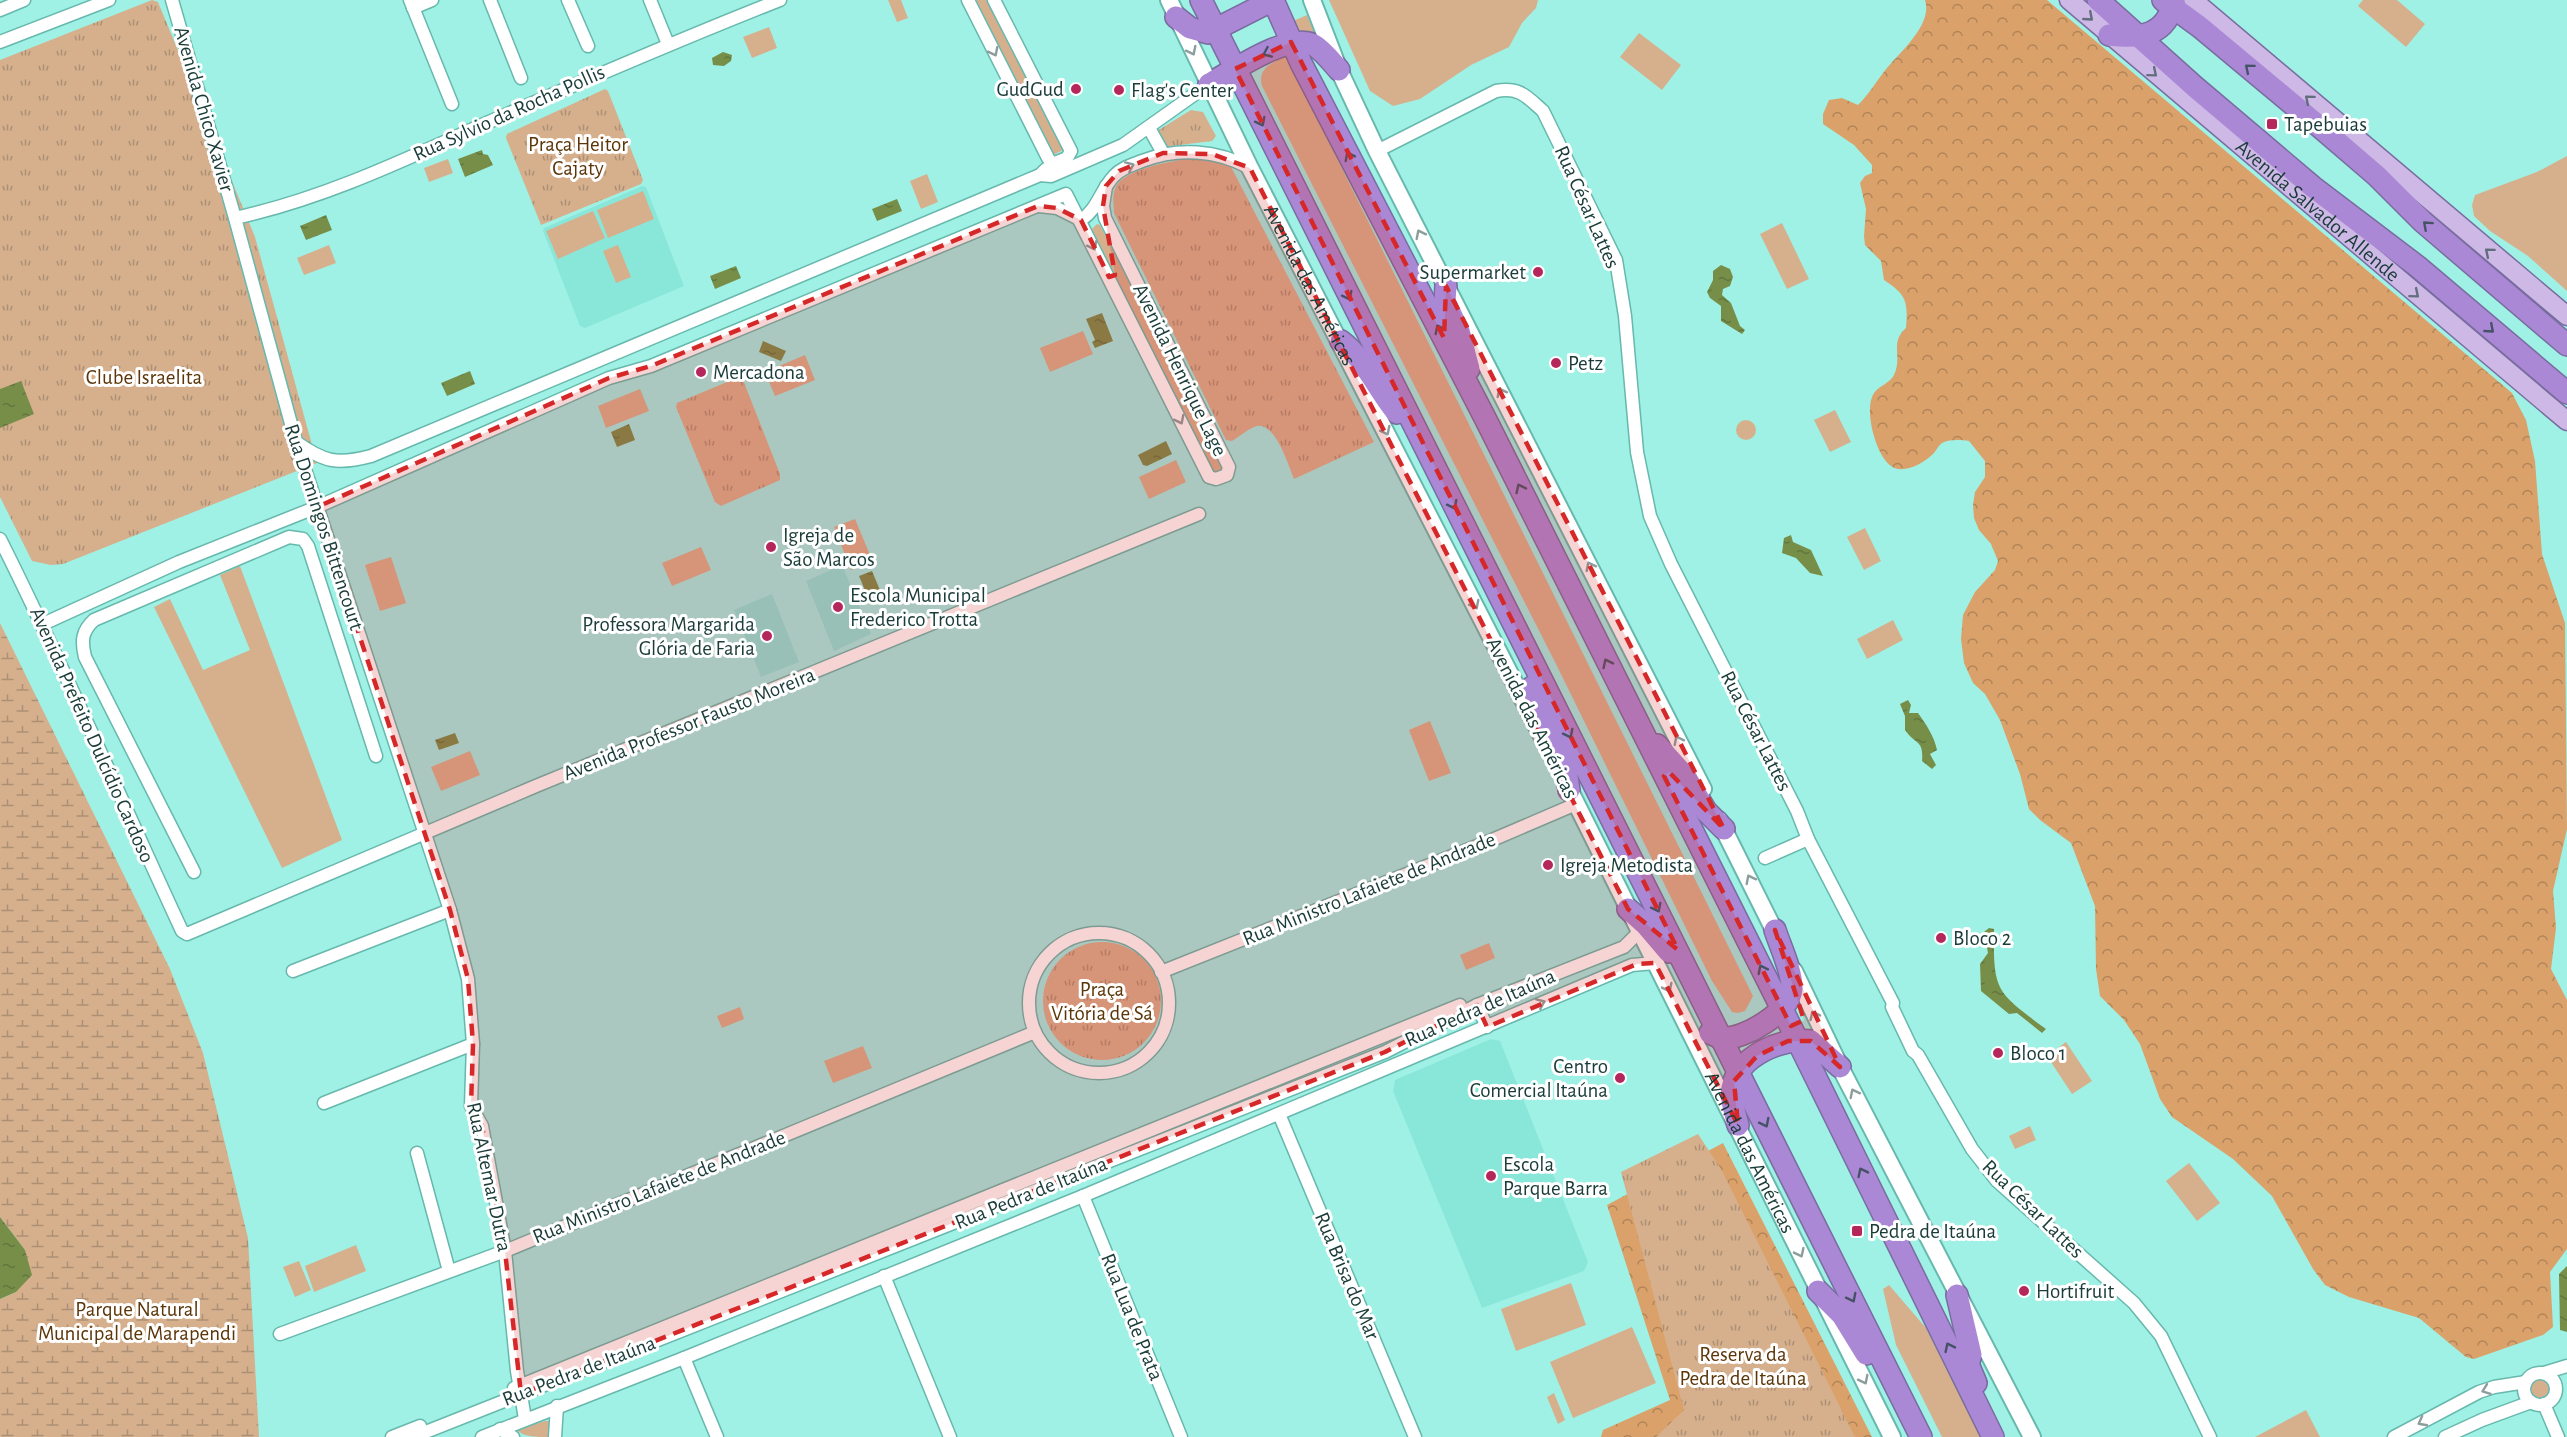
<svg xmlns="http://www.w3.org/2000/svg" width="2567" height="1437" viewBox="0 0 2567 1437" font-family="'Alegreya Sans',sans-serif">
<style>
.built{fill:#89e7da}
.green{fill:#d6b08d}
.forest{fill:url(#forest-crowns)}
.wetland{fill:url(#wetland-marsh)}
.park{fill:url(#park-tufts)}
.water{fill:url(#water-ripples)}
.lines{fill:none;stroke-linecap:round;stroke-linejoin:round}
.street-casing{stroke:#67b8ad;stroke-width:15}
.secondary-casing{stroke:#67b8ad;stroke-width:20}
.primary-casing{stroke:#786d9f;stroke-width:21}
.highway-casing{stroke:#786d9f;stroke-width:24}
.street{stroke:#fff;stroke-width:12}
.secondary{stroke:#fff;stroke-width:16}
.primary{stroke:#cdb8e6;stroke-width:18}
.highway{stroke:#ab88d6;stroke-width:21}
.oneway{stroke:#626e7e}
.oneway2{stroke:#8c9e9c}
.oneway3{stroke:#465367}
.marked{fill:#d62828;fill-opacity:0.2;stroke:#d62828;stroke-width:4.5;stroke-dasharray:12 8;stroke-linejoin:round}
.poi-dot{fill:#b5275b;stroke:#fff;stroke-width:2}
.labels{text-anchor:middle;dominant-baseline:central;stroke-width:6;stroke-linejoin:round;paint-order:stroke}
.poi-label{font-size:21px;fill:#1a3c38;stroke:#fff;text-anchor:start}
.street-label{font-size:21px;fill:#1a3c38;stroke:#fff}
.park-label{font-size:21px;fill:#5c3609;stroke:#fff}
</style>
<defs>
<pattern id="forest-crowns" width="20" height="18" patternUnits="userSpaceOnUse" patternTransform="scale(1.5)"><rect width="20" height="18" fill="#dba16a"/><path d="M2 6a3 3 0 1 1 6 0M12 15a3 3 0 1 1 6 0" fill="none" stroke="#b18458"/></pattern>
<pattern id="wetland-marsh" width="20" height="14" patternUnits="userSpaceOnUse" patternTransform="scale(1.5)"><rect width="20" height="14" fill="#d6b08d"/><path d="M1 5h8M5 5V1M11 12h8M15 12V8" fill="none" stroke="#ad9074"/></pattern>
<pattern id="park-tufts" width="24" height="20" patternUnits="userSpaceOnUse" patternTransform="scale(1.5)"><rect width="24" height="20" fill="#d6b08d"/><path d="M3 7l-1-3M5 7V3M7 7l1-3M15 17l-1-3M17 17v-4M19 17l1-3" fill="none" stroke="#ad9074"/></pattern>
<pattern id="water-ripples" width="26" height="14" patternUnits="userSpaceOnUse" patternTransform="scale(1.5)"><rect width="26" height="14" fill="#778e49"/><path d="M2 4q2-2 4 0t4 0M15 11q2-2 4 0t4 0" fill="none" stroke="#61753e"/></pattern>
</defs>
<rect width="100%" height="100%" fill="#9ff1e5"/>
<g class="built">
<polygon points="642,186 646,187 684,286 585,328 580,326 543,231 544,228"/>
<polygon points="842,565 871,634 834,651 806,581"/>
<polygon points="772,594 799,662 761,677 734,610"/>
<polygon points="1491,1039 1500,1041 1588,1262 1584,1271 1482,1308 1393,1091 1395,1080"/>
</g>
<g class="green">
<polygon points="888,0 901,0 908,18 897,22"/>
<polygon points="976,0 987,0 1063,150 1053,155"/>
<polygon points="1329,0 1538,0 1536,8 1522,23 1509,47 1471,65 1420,99 1393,106 1370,91"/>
<polygon points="2363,0 2397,0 2425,24 2406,47 2358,6"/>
<polygon points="1307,15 1315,34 1297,31 1293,21"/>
<polygon points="769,27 777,48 752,58 743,37"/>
<polygon points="1639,33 1681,65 1662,90 1620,57"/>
<path d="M1286,56L1753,996L1745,1011L1738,1013L1732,1012L1712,981L1555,662L1262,86C1257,68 1272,63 1286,56Z"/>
<polygon points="2567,156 2567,291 2528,256 2490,231 2474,216 2472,205 2475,195 2537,172"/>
<polygon points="448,159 453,173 429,182 424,168"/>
<polygon points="927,174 938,202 921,209 910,181"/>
<polygon points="643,191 654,219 608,238 597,210"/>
<polygon points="593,211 605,238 558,259 546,231"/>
<polygon points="1782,223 1809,279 1787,289 1760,234"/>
<polygon points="1097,224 1100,225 1221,464 1221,470 1213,472 1091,230"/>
<polygon points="329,245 336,263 304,275 297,258"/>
<polygon points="618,245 631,277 616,283 603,251"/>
<polygon points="1083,331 1093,354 1050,372 1040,348"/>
<polygon points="805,355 815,380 775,396 765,372"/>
<polygon points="640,389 649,411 606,428 598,406"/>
<polygon points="1835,410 1851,442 1830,452 1814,420"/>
<circle cx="1746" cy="430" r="10"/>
<polygon points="1176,460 1186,482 1149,499 1139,477"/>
<polygon points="855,519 873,562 851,570 834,527"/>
<polygon points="1865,528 1881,561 1864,570 1847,537"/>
<polygon points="701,547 711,570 672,586 662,563"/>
<polygon points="391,557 406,603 380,611 365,565"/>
<polygon points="240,566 342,840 282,868 154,607 170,599 203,670 250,650 220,575"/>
<polygon points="1893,620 1903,640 1867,659 1857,639"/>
<polygon points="1430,721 1451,773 1429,781 1409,730"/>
<polygon points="470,751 480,775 441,791 431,767"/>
<polygon points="1489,943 1495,958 1466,970 1460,955"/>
<polygon points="740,1007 744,1019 722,1028 717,1016"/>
<polygon points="2066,1042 2092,1081 2072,1094 2047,1056"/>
<polygon points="863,1046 872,1068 833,1083 824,1061"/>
<polygon points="2030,1126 2036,1140 2015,1149 2009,1136"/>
<polygon points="2189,1163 2220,1203 2197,1221 2166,1181"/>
<polygon points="356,1245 366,1271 314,1292 305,1266"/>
<polygon points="299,1261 311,1290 295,1297 283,1267"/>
<polygon points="1571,1283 1586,1325 1516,1351 1501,1309"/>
<polygon points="1889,1285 1926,1328 1981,1437 1942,1437 1896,1345 1883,1289"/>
<polygon points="1632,1327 1656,1383 1573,1418 1550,1362"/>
<circle cx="2540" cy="1389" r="10"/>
<polygon points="1554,1393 1565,1420 1558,1424 1547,1397"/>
<polygon points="2306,1410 2320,1437 2255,1437"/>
<path d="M545,1421H549L551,1425L548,1437C537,1437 521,1437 517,1429Z"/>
</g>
<g class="forest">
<path d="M1925,0H2047L2512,393L2526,420L2535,461L2542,554L2565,623L2567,829L2553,891L2556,928L2551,969L2567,1000V1249L2550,1272L2553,1327L2543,1335L2474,1359L2466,1357L2419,1318L2349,1297L2325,1285L2313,1269L2272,1196L2233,1159L2172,1117L2160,1099L2140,1044L2124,1020L2100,996L2096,969L2095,906L2071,843L2040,820L2029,809L2020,774L2000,720L1985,694L1973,683L1964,663L1961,639L1963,615L1975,592L1995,570L1998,561L1991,544L1979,530L1974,518L1973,505L1975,492L1985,477V461L1969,441C1961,440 1950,439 1942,443C1938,446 1936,451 1933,454C1924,463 1903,475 1891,466C1876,456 1863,409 1874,393C1879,386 1890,383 1894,375C1903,356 1889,343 1906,328C1908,302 1907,295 1884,280L1881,261L1865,245L1864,236L1866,209L1860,183L1865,176L1872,173V165L1854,145L1823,124V114L1829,100L1842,98L1858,105C1870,93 1877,80 1887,68C1901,51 1933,24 1925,0Z"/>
<polygon points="1723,1143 1872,1437 1601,1437 1603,1430 1670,1400 1607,1205"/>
</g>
<polygon class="wetland" points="0,623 170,969 203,1053 248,1238 259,1437 0,1437 0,1299 16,1292 25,1250 0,1217"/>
<g class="park">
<polygon points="152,0 158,2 255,237 317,463 63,564 51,565 32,561 0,497 0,60"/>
<polygon points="605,89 608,91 643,180 641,184 541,225 506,138 507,134"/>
<polygon points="1191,110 1203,112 1216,136 1212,141 1164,147 1157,131"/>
<path d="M1198,157L1230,165L1374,442L1294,479C1288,465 1276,423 1257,426C1249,428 1239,437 1232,441L1226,440L1114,213C1114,206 1112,197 1115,189C1123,167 1177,161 1198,157Z"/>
<polygon points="739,377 743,380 780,474 780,480 721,506 715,502 676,407 677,403"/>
<circle cx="1102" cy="1001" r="59"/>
<polygon points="1698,1134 1721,1169 1855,1437 1656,1437 1684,1410 1621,1172"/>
</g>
<g class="water">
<polygon points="723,52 732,55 731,61 724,66 713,65 712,58"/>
<polygon points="482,150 483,154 488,155 493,165 465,177 458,159"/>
<polygon points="897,199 902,211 877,221 872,209"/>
<polygon points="326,215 332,230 306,240 300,226"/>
<polygon points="1721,265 1730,269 1733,277 1730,286 1723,289 1722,295 1731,303 1740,326 1745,330 1742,334 1721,321 1721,306 1710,298 1707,292 1713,280 1713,271"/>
<polygon points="736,266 741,278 715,289 710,276"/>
<polygon points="1102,313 1113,341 1095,348 1092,342 1095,340 1086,319"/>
<polygon points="763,341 786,351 781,361 759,352"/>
<polygon points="470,371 475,384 447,396 441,383"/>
<polygon points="21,381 34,414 0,428 0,389"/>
<polygon points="629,424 635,440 617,447 611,432"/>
<polygon points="1166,441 1172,454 1147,466 1143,465 1138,455"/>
<polygon points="1791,535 1793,542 1811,550 1823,576 1810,573 1796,558 1782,553 1784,538"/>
<polygon points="872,571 882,595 869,600 859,576"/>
<path d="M1908,700L1911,705L1909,713H1918C1926,724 1934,736 1937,750L1930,754L1936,765L1932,769L1922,761C1924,739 1915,745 1905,730V716L1900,704Z"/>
<polygon points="455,733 459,743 439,750 435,740"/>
<path d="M1989,928L1994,929C1993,992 1996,992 2046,1029L2042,1033L2017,1013L2009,1014L1981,991L1980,964L1988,953L1984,932Z"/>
<polygon points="0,1217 25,1250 32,1275 16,1292 0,1299"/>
<polygon points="2567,1266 2567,1332 2560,1330 2559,1274"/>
</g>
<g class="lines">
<g class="street-casing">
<g id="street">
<polyline points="172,0 235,218 296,442 450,910 468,979 473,1044 471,1106 482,1126 505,1251 517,1371 525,1419"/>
<polyline points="410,0 452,104"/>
<polyline points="490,0 521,78"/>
<polyline points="568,0 588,46"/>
<polyline points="650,0 668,44"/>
<polyline points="968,0 1048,158 1052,164 1067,158 1071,151 994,0"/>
<polyline points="413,8 432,0"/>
<polyline points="0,10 24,0"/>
<polyline points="0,42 109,0"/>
<polyline points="1149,128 1163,153"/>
<path d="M1377,151L1496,91C1520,87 1526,96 1543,111L1616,260L1625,316L1637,452L1650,516L1671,564L1797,811L1808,839L1893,1003L1892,1007L1913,1051L1918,1055L1972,1149L1997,1181L2134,1303L2161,1336L2210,1437"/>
<polyline points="1046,169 1040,175 1051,176 1123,145 1209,84"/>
<path d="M1039,206L1057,208L1081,220C1098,209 1100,191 1114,176C1121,168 1132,165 1142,161C1178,147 1217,150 1250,168"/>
<path d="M235,218C322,199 402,161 482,125C581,82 680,39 780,0"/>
<path d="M296,442C324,462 337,465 371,456L1040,175"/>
<path d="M0,539C65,668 121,800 182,931L187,934L536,786L1199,514"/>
<polyline points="43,624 179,562 317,507 609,378 651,366 1066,194 1209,477 1216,479 1227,475 1229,467 1105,218 1103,206 1106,186"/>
<polyline points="1765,858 1808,839"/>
<path d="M194,872L85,657C81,641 82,631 94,620L289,537L303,539L308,546L376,756"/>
<circle cx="1099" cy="1003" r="70"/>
<polyline points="293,971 450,910"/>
<polyline points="1161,972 1492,840 1576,804"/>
<polyline points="1477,1005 1487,1027"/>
<polyline points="324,1103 473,1044"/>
<polyline points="1279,1114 1415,1437"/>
<polyline points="417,1153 449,1271"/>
<polyline points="1083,1196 1181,1437"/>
<polyline points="884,1276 950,1437"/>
<polyline points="280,1334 505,1251 1035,1032"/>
<polyline points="684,1358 717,1437"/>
<polyline points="2544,1373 2567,1366"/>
<circle cx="2540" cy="1389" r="16"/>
<polyline points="514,1388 1460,1005"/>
<polyline points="2544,1404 2558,1437"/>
<polyline points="500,1429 513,1437"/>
<polyline points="392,1437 420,1426"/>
<polyline points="413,1437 1385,1052 1477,1005 1624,947 1639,932"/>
<polyline points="482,1437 684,1358 1083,1196 1632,965 1655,963"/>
<polyline points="555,1437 557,1406"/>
<polyline points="2394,1437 2479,1392 2494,1387 2526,1382"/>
<polyline points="2445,1437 2482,1420 2531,1402"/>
</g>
</g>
<g class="secondary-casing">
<g id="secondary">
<path id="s1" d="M1169,0L1250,168L1547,746"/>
<polyline points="1312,0 1339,70 1377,151 1703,789"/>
<path id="s2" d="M1564,779L1892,1437"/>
<polyline points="1719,820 1780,942"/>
<polyline points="1794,971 1840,1067 2032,1437"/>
</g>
</g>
<g class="primary-casing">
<g id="primary">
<path id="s3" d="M2069,0L2567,421"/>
<polyline points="2193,0 2567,316"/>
</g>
</g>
<g class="highway-casing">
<g id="highway">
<polyline points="1201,0 1921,1437"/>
<polyline points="1273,0 1301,63 1485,418 1782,1009 1993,1437"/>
<polyline points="2098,0 2195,87 2313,187 2417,266 2567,393"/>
<polyline points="2163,0 2200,27 2320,127 2377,176 2423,222 2567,345"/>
<polyline points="1176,17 1190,28 1208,33 1273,0"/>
<path d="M2109,35C2141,39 2167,36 2174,0"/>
<path d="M1209,84C1231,72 1287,33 1312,44C1322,49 1331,61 1339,70"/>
<polyline points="1446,286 1445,301 1459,331 1469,369"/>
<path d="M1341,341C1366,360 1377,389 1397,413"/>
<polyline points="1532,687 1566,770 1569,790"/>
<polyline points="1657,745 1685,776 1706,811 1724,829"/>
<polyline points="1628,909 1646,925 1669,952"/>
<path d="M1710,1033C1714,1035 1719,1038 1723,1038C1744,1040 1791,1011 1792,989C1793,973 1780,946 1775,930"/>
<path d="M1738,1125C1735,1113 1730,1100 1732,1088C1738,1056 1782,1037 1811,1041L1840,1067"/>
<polyline points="1818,1291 1842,1315 1866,1354"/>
<polyline points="1957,1295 1971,1355 1968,1364 1976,1383"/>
</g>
</g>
<use href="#street" class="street"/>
<use href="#secondary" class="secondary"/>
<use href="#primary" class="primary"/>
<use href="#highway" class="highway"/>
</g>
<defs><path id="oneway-chevron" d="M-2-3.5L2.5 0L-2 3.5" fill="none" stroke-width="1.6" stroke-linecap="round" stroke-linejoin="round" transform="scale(1.5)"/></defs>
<g class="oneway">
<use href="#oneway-chevron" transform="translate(2089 17) rotate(41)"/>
<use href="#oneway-chevron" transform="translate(2153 73) rotate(40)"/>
<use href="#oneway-chevron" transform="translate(2309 99) rotate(-140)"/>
<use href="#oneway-chevron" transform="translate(2489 252) rotate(-140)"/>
<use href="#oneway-chevron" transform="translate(2415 294) rotate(40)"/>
</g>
<g class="oneway2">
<use href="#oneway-chevron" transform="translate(1192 51) rotate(63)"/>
<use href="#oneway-chevron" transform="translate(994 52) rotate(63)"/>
<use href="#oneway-chevron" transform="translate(1130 166) rotate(-24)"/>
<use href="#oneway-chevron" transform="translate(1420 234) rotate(-117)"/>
<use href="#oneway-chevron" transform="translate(1093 246) rotate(63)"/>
<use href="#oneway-chevron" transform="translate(1501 392) rotate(-117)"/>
<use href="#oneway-chevron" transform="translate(1180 420) rotate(63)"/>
<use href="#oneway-chevron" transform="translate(1386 431) rotate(63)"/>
<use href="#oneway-chevron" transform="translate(1590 566) rotate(-117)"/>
<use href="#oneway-chevron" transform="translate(1475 605) rotate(63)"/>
<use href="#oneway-chevron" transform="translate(1678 740) rotate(-117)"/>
<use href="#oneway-chevron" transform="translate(1750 879) rotate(-117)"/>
<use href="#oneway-chevron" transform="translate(1668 988) rotate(64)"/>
<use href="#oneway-chevron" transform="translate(1541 1003) rotate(-23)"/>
<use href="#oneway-chevron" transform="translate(1814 1015) rotate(-116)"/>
<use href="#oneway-chevron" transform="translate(1854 1093) rotate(-117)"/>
<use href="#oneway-chevron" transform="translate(1800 1253) rotate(64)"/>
<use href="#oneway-chevron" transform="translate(1864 1380) rotate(63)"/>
<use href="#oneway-chevron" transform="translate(2486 1390) rotate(160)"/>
<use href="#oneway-chevron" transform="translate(2422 1422) rotate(152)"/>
</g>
<g class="oneway3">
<use href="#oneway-chevron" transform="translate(1267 53) rotate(156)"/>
<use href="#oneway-chevron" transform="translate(2249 68) rotate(-140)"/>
<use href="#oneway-chevron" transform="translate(1261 122) rotate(63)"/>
<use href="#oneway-chevron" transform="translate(1349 156) rotate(-117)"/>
<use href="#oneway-chevron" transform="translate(2427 225) rotate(-138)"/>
<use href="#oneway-chevron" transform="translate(1348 296) rotate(63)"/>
<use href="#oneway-chevron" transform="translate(1439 329) rotate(-117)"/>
<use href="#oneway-chevron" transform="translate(2490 329) rotate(41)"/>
<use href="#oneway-chevron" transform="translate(1520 488) rotate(-116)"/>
<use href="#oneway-chevron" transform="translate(1453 505) rotate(63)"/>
<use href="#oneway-chevron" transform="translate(1607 663) rotate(-116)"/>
<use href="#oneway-chevron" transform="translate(1569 734) rotate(63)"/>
<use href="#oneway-chevron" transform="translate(1657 908) rotate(63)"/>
<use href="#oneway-chevron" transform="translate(1762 969) rotate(-117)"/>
<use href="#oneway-chevron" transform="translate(1765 1123) rotate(63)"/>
<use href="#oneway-chevron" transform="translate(1862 1172) rotate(-116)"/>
<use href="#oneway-chevron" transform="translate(1852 1298) rotate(63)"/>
<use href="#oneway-chevron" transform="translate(1949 1347) rotate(-116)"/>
</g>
<path class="marked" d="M1291,42L1444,338L1446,286L1645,674L1724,829L1669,772L1664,776L1791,1026L1804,1020L1775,930L1840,1067L1811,1041H1788L1757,1056L1734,1081L1738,1125L1655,963L1637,964L1487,1027L1477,1005L1385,1052L521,1394L505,1251L482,1126L471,1106L473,1044L468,979L450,910L317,507L609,378L651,366L1038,206L1057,208L1081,220L1109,277L1115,275L1103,206L1106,186L1119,171L1163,153L1212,154L1250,168L1628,909L1678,950L1235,69Z"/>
<g class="poi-dot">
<circle cx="1076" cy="89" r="6"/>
<circle cx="1119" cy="90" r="6"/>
<rect x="2266" y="118" width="12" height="12" rx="3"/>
<circle cx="1538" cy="272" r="6"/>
<circle cx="1556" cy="363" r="6"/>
<circle cx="701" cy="372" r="6"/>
<circle cx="771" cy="547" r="6"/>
<circle cx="838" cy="607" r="6"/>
<circle cx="767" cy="636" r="6"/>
<circle cx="1548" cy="865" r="6"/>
<circle cx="1941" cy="938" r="6"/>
<circle cx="1998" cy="1053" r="6"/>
<circle cx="1620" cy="1078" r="6"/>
<circle cx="1491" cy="1176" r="6"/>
<rect x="1851" y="1225" width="12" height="12" rx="3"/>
<circle cx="2024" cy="1291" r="6"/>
</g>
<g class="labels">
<g class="poi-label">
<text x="1064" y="89" text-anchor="end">GudGud</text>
<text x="1131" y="90">Flag's Center</text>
<text x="2284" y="124">Tapebuias</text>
<text x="1526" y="272" text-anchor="end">Supermarket</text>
<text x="1568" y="363">Petz</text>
<text x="713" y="372">Mercadona</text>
<text x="783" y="535">Igreja de<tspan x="783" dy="24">São Marcos</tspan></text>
<text x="850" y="595">Escola Municipal<tspan x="850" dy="24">Frederico Trotta</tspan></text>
<text x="755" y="624" text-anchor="end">Professora Margarida<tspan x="755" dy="24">Glória de Faria</tspan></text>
<text x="1560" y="865">Igreja Metodista</text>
<text x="1953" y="938">Bloco 2</text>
<text x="2010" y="1053">Bloco 1</text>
<text x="1608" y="1066" text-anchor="end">Centro<tspan x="1608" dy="24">Comercial Itaúna</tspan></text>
<text x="1503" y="1164">Escola<tspan x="1503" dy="24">Parque Barra</tspan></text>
<text x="1869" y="1231">Pedra de Itaúna</text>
<text x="2036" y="1291">Hortifruit</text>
</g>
<g class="street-label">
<text transform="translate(204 109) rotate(74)">Avenida Chico Xavier</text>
<text transform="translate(509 113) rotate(-24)">Rua Sylvio da Rocha Pollis</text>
<text transform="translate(1587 207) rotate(66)">Rua César Lattes</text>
<text stroke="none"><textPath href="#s3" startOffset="326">Avenida Salvador Allende</textPath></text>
<text stroke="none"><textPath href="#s1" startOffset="318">Avenida das Américas</textPath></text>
<text transform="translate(1180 370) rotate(64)">Avenida Henrique Lage</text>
<text transform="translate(324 527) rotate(72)">Rua Domingos Bittencourt</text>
<text transform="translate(1532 718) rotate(63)">Avenida das Américas</text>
<text transform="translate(689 724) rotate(-22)">Avenida Professor Fausto Moreira</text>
<text transform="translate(1756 731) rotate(63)">Rua César Lattes</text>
<text transform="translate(92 735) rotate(66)">Avenida Prefeito Dulcídio Cardoso</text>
<text transform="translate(1369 889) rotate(-22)">Rua Ministro Lafaiete de Andrade</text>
<text transform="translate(1480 1008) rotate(-24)">Rua Pedra de Itaúna</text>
<text stroke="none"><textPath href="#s2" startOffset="417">Avenida das Américas</textPath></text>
<text transform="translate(489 1177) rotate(78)">Rua Altemar Dutra</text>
<text transform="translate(659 1187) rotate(-22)">Rua Ministro Lafaiete de Andrade</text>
<text transform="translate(1031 1193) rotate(-22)">Rua Pedra de Itaúna</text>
<text transform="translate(2033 1209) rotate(44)">Rua César Lattes</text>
<text transform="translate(1347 1276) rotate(67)">Rua Brisa do Mar</text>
<text transform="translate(1132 1317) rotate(68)">Rua Lua de Prata</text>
<text transform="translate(579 1371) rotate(-21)">Rua Pedra de Itaúna</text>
</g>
<g class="park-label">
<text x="578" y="144">Praça Heitor<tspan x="578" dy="24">Cajaty</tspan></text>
<text x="144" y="377">Clube Israelita</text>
<text x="1102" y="989">Praça<tspan x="1102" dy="24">Vitória de Sá</tspan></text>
<text x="137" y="1309">Parque Natural<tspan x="137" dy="24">Municipal de Marapendi</tspan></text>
<text x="1743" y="1354">Reserva da<tspan x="1743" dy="24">Pedra de Itaúna</tspan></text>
</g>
</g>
</svg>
